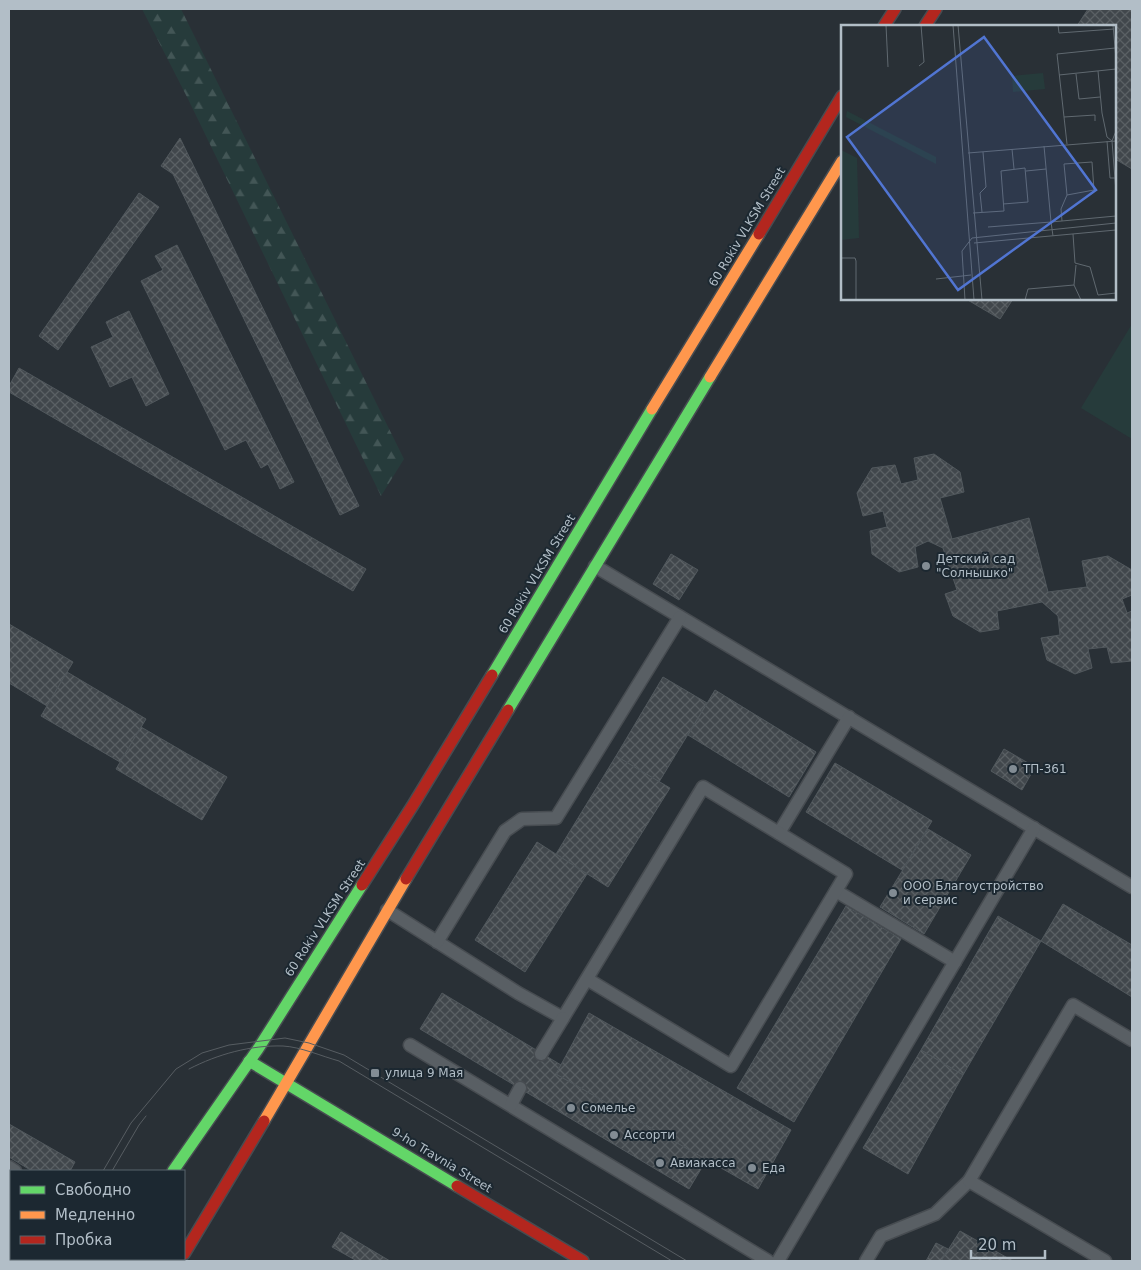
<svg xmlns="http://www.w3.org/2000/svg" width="1141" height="1270" viewBox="0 0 1141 1270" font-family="'DejaVu Sans',sans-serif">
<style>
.forest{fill:url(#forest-firs)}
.pitch{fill:#263b3b}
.building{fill:url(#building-cross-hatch);stroke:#51585d}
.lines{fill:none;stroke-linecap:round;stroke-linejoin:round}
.lane-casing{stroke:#474c51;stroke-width:15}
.fast-casing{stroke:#474c51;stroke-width:14}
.slow-casing{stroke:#474c51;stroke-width:14}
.jam-casing{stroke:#474c51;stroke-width:14}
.lane{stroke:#595f64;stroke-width:12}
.fast{stroke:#63d668;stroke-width:11}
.slow{stroke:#ff974d;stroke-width:11}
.jam{stroke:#b3261e;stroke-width:11}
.tram{stroke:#575d62;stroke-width:1}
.poi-dot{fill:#828c94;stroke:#1c2831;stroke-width:2}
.labels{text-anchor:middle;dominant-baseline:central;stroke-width:4;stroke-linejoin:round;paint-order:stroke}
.street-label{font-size:12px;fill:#b2bec7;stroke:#1c2831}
.poi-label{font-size:12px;fill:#b2bec7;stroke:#1c2831;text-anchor:start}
.inset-road{fill:none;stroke:#606970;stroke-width:1}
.view{fill:#5175d2;fill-opacity:0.15;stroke:#5175d2;stroke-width:2.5}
.inset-edge{fill:none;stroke:#b2bec7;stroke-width:2.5}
</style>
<defs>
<pattern id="forest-firs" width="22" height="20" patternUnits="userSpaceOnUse" patternTransform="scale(1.25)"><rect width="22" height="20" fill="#263b3b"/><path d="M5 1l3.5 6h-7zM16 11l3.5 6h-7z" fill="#435656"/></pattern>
<pattern id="building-cross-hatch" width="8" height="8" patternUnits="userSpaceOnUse" patternTransform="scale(1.25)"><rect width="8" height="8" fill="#41474c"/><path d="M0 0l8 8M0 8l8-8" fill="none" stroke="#5a6064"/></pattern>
</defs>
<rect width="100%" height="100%" fill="#293036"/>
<polygon class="forest" points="142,9 181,9 404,459 381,496 188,99"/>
<polygon class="pitch" points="1132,324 1132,439 1081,408"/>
<g class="building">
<polygon points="1088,9 1132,9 1132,169 1115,159 1115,26 1077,26"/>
<polygon points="180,138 359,506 340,515 173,174 161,166"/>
<polygon points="139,193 159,207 58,350 39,336"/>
<polygon points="177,245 294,482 280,489 268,464 261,468 246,440 225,450 141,281 163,270 155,256"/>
<polygon points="966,299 1013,299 1000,319"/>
<polygon points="129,311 169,394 146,406 132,377 110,387 91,347 113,337 106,322"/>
<polygon points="19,368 366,569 353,591 9,392 9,386"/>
<polygon points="934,454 960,472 964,492 940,498 952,539 1029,518 1048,592 1087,587 1082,561 1108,556 1132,570 1132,595 1122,599 1127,613 1132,611 1132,661 1111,663 1107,647 1088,649 1092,668 1075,674 1047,660 1041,638 1060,635 1058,616 1042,602 997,611 999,629 980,632 953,616 945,594 957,590 943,548 928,541 915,547 918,567 899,572 872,554 870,531 887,527 883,511 863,516 857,493 872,468 895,465 901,484 918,480 914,458"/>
<polygon points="671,554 698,570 679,600 653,584"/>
<polygon points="9,624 73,662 47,706 9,683"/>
<polygon points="67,672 146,719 120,762 41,716"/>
<polygon points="663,677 707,703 659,782 616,756"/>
<polygon points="715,690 816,752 789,797 688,735"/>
<polygon points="141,727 227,777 202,820 116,769"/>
<polygon points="1004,749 1035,767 1022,790 991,771"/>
<polygon points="616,756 670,788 608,887 556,854"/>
<polygon points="835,763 932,821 902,870 806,812"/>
<polygon points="928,829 971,855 924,934 880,907"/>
<polygon points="537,842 587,874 525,972 475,940"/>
<polygon points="1063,904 1132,945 1132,997 1041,941"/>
<polygon points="846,906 901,939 794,1122 737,1088"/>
<polygon points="998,916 1041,941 963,1075 921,1050"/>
<polygon points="442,993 561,1065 556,1074 707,1159 689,1189 420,1029"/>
<polygon points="589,1013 791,1130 758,1189 556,1074"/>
<polygon points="921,1050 963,1075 908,1174 863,1148"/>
<polygon points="9,1124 75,1162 70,1171 32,1171 9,1157"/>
<polygon points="9,1196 11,1197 11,1252 9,1257"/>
<polygon points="960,1231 1013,1261 941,1261"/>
<polygon points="341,1232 390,1261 357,1261 332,1247"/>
<polygon points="936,1243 948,1249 941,1261 926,1261"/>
</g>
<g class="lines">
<g class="lane-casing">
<g id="lane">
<polyline points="595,566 1132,887"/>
<polyline points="779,833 849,717"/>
<polyline points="836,891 955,962"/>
<polyline points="387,910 518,993 563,1018 703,787 846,874 731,1066 587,979"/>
<polyline points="437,942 505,831 522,819 556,818 680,617"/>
<polyline points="410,1045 768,1261"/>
<polyline points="541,1054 563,1018"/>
<polyline points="511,1105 520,1088"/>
<polyline points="9,1167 15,1171"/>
<polyline points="778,1261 1034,828"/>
<polyline points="866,1261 881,1236 935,1214 969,1181"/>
<polyline points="1105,1261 969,1181 1073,1005 1132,1040"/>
</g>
</g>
<g class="fast-casing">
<g id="fast">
<polyline points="492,675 652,409"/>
<polyline points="508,710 710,377"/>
<polyline points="249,1061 457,1186"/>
<polyline points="173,1171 258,1049 362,885"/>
<polyline points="119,1261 120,1259"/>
</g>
</g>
<g class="slow-casing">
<g id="slow">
<polyline points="710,377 842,161"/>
<polyline points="652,409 759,234"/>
<polyline points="264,1121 406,879"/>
</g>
</g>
<g class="jam-casing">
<g id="jam">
<polyline points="884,26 895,9"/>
<polyline points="925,26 936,9"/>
<polyline points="759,234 842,96"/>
<polyline points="406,879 508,710"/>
<polyline points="362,885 413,805 492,675"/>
<polyline points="457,1186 583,1261"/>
<polyline points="184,1254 264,1121"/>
</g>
</g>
<use href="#lane" class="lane"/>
<use href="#fast" class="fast"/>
<use href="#slow" class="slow"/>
<use href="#jam" class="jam"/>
<g class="tram">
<path d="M189,1069C218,1054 251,1045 283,1046C301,1047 321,1056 339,1061L672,1261"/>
<polyline points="103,1171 131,1123 176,1069 202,1053 229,1045 285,1038 309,1043 344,1055 687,1261"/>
<polyline points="112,1171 139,1125 146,1116"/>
<polyline points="51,1261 52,1259"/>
<polyline points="60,1261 61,1259"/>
</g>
</g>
<g class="poi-dot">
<circle cx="926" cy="566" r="5"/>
<circle cx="1013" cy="769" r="5"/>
<circle cx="893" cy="893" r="5"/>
<rect x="370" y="1068" width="10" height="10" rx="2.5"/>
<circle cx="571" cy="1108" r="5"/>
<circle cx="614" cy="1135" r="5"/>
<circle cx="660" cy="1163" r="5"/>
<circle cx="752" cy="1168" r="5"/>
</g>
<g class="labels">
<g class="street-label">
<text transform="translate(747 227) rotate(-59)">60 Rokiv VLKSM Street</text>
<text transform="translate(537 574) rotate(-59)">60 Rokiv VLKSM Street</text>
<text transform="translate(325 918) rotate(-57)">60 Rokiv VLKSM Street</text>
<text transform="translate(442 1160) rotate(31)">9-ho Travnia Street</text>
</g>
<g class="poi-label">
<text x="936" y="559">Детский сад<tspan x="936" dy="14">"Солнышко"</tspan></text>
<text x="1023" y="769">ТП-361</text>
<text x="903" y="886">ООО Благоустройство<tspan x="903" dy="14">и сервис</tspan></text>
<text x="385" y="1073">улица 9 Мая</text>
<text x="581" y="1108">Сомелье</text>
<text x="624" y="1135">Ассорти</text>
<text x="670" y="1163">Авиакасса</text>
<text x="762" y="1168">Еда</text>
</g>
</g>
<g transform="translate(841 25)">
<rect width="275" height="275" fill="#293036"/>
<path d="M0,125L16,133L18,213L0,215Z" fill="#263b3b"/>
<path d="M6,86L95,132V139L5,92Z" fill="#263b3b"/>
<path d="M202,48L204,64L172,67L171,51Z" fill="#263b3b"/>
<path class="inset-road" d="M45,0L47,42M112,0L133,275M117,0L141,275M217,0L218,8L273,4M272,0L275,34M78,41L83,37L80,0M257,46L261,88L266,112L271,116M235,49L238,74L259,72M218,50L275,44M223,92L254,90V96M275,106L271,116L275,167M266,116L269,153H274M226,119L216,29L274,23M203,121L210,197L275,191M171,124L173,144M127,128L275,116M251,137L253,165L226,170L223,139ZM185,146L205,144M141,187L139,168L145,162L142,127M132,188L163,186L160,146L184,143L187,177L162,179M221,196L220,184L226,170M147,202L210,197L212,211M232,209L234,238L249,242L257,270L275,268M133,218L275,205M0,233H14L15,236V275M235,240L233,260L240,275M95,254L130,250M124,275L121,226L131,213L275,198M184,275L187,264L233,260"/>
<path class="view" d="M143,12L255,165L117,265L6,112Z"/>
<rect width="275" height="275" class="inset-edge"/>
</g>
<rect width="1141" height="1270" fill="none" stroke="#b2bec7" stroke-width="20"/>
<rect x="10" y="1170" width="175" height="90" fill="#1c2831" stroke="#58646d"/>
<rect x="20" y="1186" width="25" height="8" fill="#63d668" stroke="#58646d"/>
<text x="55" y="1195" font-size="15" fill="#b2bec7">Свободно</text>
<rect x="20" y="1211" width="25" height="8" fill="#ff974d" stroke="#58646d"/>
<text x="55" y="1220" font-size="15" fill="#b2bec7">Медленно</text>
<rect x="20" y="1236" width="25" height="8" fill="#b3261e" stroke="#58646d"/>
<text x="55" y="1245" font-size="15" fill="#b2bec7">Пробка</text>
<path d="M971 1250v8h74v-8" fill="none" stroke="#b2bec7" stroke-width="2.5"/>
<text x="978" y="1250" font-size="15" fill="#b2bec7" stroke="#1c2831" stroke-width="4" paint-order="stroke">20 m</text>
</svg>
